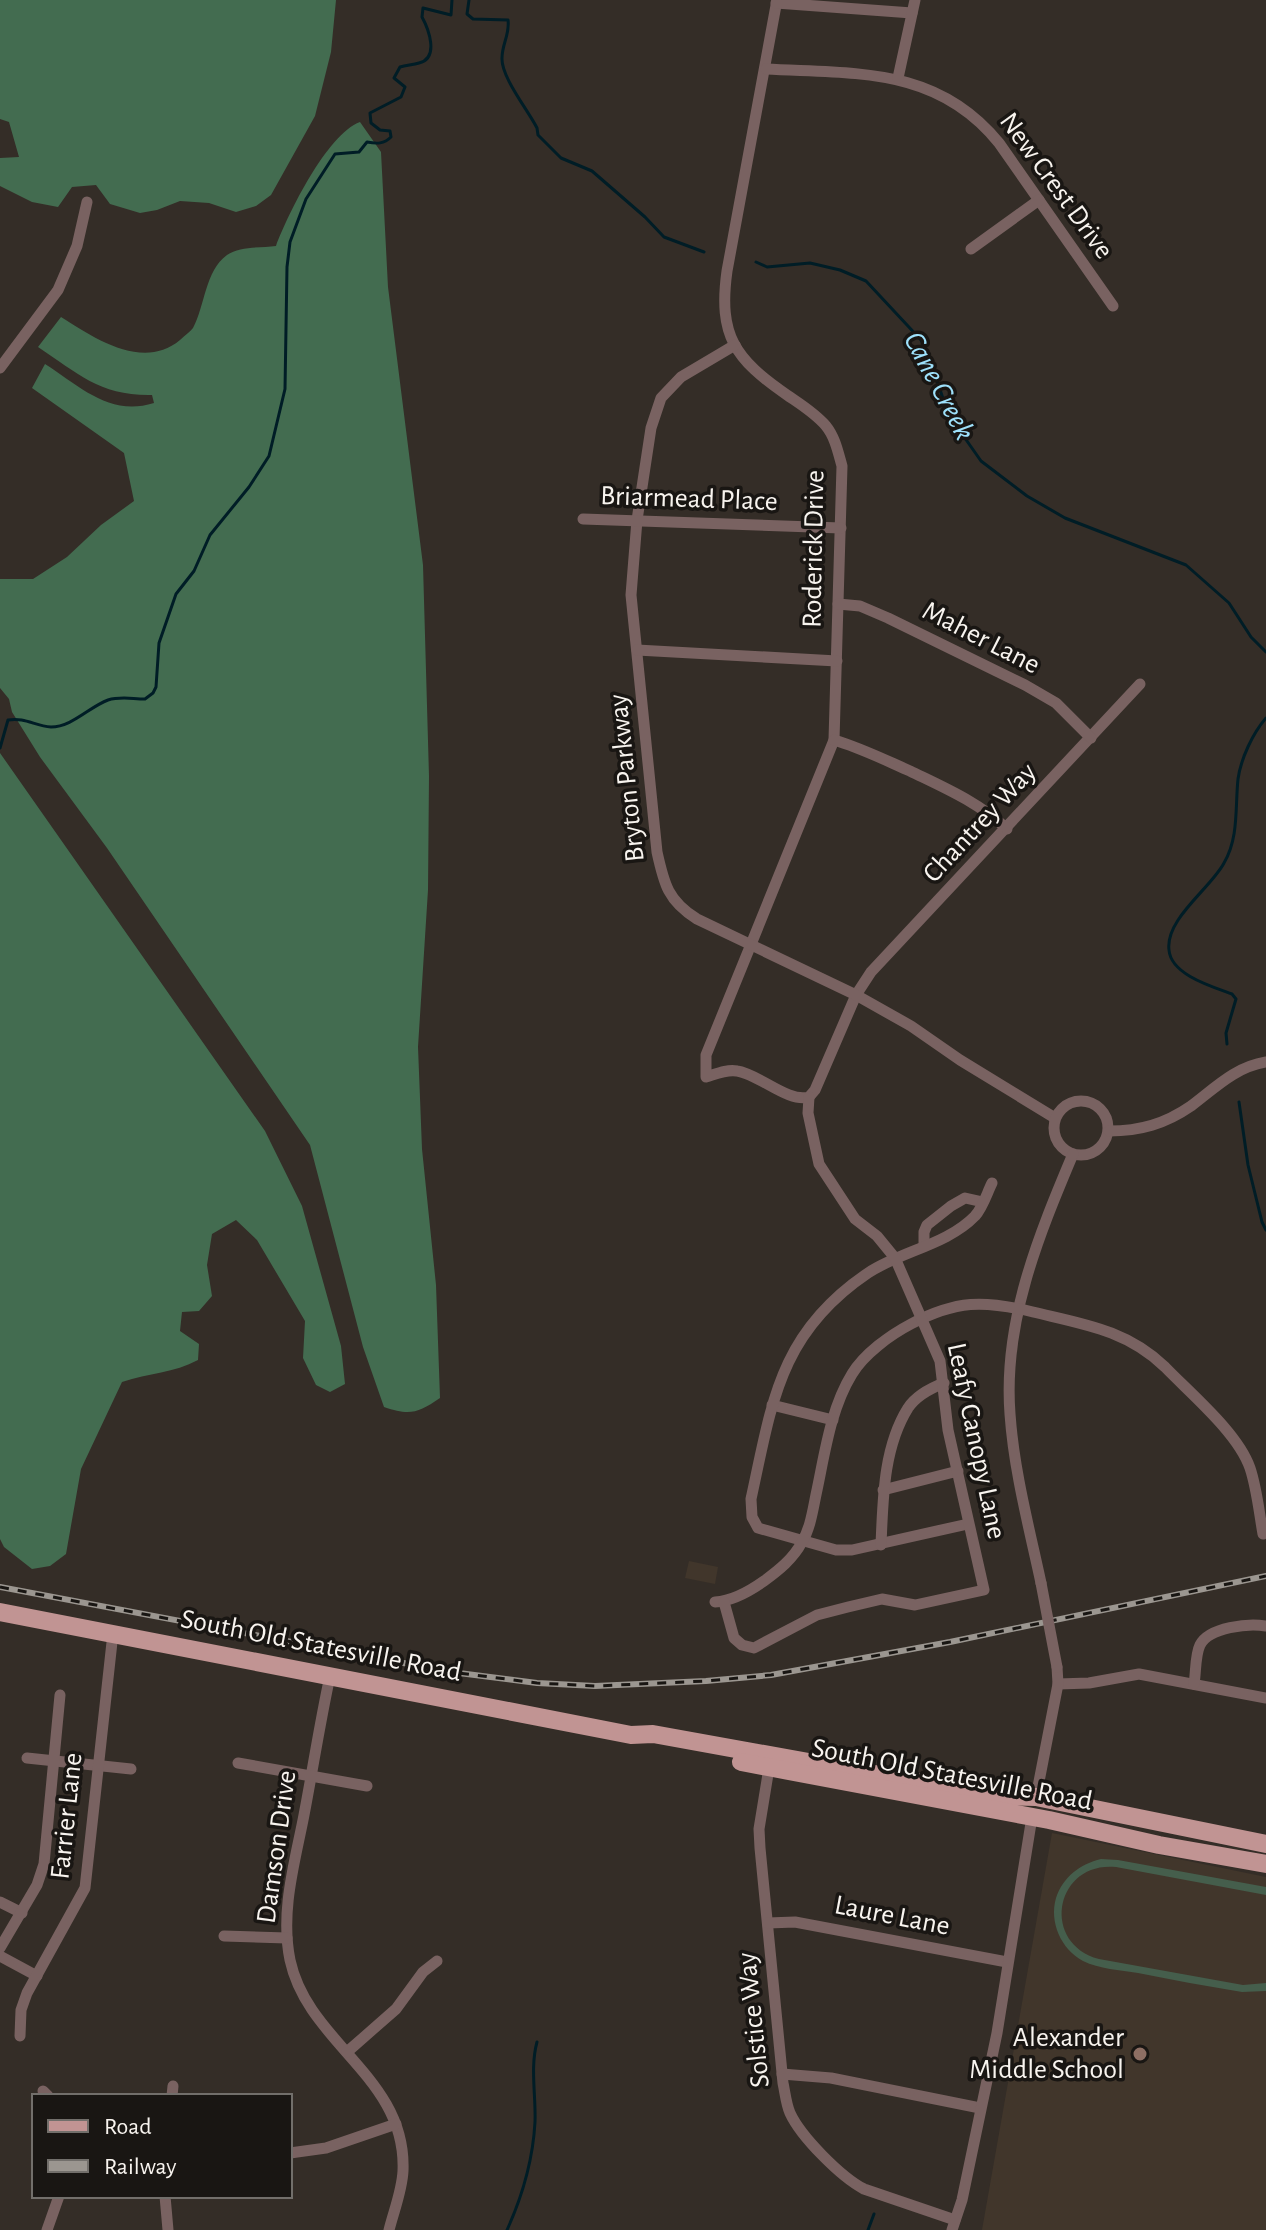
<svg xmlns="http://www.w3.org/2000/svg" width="1266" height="2230" viewBox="0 0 1266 2230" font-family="'Alegreya Sans',sans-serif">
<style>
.built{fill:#41362b}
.green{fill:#455e4c}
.forest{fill:#436c50}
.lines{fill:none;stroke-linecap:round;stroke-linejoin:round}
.stream{stroke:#001d26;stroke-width:3}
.street{stroke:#796261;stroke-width:11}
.primary{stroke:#c19493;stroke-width:18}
.rail-casing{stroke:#9b9690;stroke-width:6}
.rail{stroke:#191613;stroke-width:3;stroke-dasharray:9;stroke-linecap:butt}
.street-bridge{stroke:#796261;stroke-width:11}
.education-dot{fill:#8d6e63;stroke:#191613;stroke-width:3}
.labels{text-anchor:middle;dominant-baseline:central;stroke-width:7;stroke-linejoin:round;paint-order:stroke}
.street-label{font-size:28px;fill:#f8f4ef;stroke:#191613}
.poi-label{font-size:28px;fill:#f8f4ef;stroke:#191613;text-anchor:end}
.water-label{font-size:30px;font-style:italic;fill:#9ee1fb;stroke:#191613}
</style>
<rect width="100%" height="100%" fill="#342d27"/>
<g class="built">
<polygon points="689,1561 718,1567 715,1584 685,1578"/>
<polygon points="1052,1833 1266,1877 1266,2230 982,2230"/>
</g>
<path class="green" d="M1101,1859L1118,1860L1266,1887V1895L1116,1867C1055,1861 1040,1943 1099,1959L1243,1985L1266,1983V1991L1242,1992C1207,1986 1172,1980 1138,1973C1120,1970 1099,1969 1083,1961C1061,1949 1049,1922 1056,1898C1063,1877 1080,1864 1101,1859Z"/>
<g class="forest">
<polygon points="0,0 336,0 331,52 315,116 271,195 256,206 236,212 209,203 180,201 157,210 140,213 110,204 96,185 72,187 58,207 32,202 0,186 0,158 19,157 9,122 0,119"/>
<path d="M360,122L381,152L388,287L423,565L429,776L428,890L418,1047L422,1149L436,1285L440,1398C418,1413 410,1416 384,1407L363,1347L310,1145L107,848L40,757L12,712L9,699L0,688V579H33L67,557L101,525L134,501L124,453L32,388L45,364C81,387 110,417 154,403L152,395C100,396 79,374 38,347L61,317C94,338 143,371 180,340C184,336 190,332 193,328C205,306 205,271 227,255C240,246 262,248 276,246C288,214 327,134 360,122Z"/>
<path d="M0,753L265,1131L302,1206L341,1346L345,1384L330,1392L316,1385L303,1358L305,1321L257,1240L236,1220L212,1234L207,1265L212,1296L199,1311L182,1312L180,1331L199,1344L198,1360C174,1373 149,1373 122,1382L81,1469L66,1554L50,1566L32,1569L4,1547L0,1539Z"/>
</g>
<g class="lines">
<g class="stream">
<path d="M469,0L467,14L473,19L508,20C510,34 502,44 502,58C501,77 528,110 537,128L538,135L561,158L592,171L645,217L664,237L704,252"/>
<polyline points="756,262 767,267 810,263 840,270 866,281 921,340 931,362 948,414 981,461 1027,496 1065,518 1186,565 1229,603 1251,637 1266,652"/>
<path d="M0,748L8,720C25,717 35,726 51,727C72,727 89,707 108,700C121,696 132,699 145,699L153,693L156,687L159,643L176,594L194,571L210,535L249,487L269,456L285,389L287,267L290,242L306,199L335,154L359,152L367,142C377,144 384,144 391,137L390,131L380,130L371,123L370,113L401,97L405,87L394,78L400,67C407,65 413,65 419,63C440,58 428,28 422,17L423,8L451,15L452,0"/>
<path d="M1227,1044L1226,1033L1236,999L1232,994C1213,987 1171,975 1169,950C1165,919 1211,888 1224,863C1239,837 1235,808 1238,779C1241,758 1253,733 1266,718"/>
<polyline points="1239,1102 1248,1165 1262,1222 1266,1230"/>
<path d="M507,2230C522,2197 533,2159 535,2122C536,2096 530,2067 537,2042"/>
<polyline points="868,2230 874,2214"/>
</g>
<g class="street">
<path d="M777,0L727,271C718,336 735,359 787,395C800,404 815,413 826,426C835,437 838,452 842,466L834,740L706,1055V1077C716,1074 727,1069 737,1071C759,1074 788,1103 809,1097L815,1090L856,995L871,972L1140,684"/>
<polyline points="776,3 912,13"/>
<path d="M766,69C855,74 937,66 999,143L1113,306"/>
<polyline points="898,78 915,0"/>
<polyline points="971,249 1039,200"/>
<path d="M735,345L681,377L661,398L651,428L637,520L631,595L657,852C664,884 668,901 697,919L856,995L911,1026L960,1060L1055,1118"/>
<polyline points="0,368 58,290 77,246 87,202"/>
<polyline points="583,519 841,528"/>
<polyline points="838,604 860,606 888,618 1025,685 1056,703 1091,738"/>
<polyline points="637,650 837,661"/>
<path d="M834,740C861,748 885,760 910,771C945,788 978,802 1007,829"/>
<circle cx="1081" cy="1128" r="27"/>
<path d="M1109,1131C1140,1131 1165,1124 1191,1106C1215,1088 1235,1067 1266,1062"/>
<polyline points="924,1246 924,1232 927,1225 951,1206 965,1198 983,1202"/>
<polyline points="772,1405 833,1420"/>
<polyline points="883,1490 958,1471"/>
<path d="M968,1524L852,1550H836L758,1528L752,1517L751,1499C772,1403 779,1333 868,1273C901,1251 947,1245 975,1216C983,1207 987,1193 992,1183"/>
<path d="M881,1545C883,1500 883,1448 908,1408C916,1396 931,1388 944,1383"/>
<path d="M1041,1583C1029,1527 1014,1471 1010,1414C1003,1322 1038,1237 1073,1154"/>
<path d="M715,1602C733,1601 750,1591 764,1581C779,1570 793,1559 802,1542C811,1527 813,1508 817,1490C825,1452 831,1408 852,1374C864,1354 890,1335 911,1324C956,1300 984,1300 1033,1312C1083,1324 1127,1330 1165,1367C1191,1394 1238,1433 1250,1468C1257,1489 1259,1512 1263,1534"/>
<polyline points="724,1602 734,1638 742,1645 754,1648 817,1615 848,1607 882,1599 915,1605 984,1590 948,1430 940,1361 895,1258 877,1236 855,1219 819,1164 808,1113 809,1097"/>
<path d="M330,1676C320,1722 313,1768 304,1815C295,1862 280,1911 290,1960C308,2044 407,2077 403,2171C402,2191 394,2210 389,2230"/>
<polyline points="1058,1684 1089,1683 1139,1674 1266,1698"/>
<path d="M1194,1684C1196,1673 1195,1655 1200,1645C1209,1627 1249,1623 1266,1626"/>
<polyline points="27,1758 131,1769"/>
<polyline points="238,1763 367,1786"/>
<path d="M769,1768L759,1829L760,1848L783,2083C785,2092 786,2104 790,2113C801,2137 841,2177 864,2189L955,2220"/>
<polyline points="1036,1797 1058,1684 1057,1667"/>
<polyline points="0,1902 22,1913"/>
<polyline points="768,1923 795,1922 1007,1962"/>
<polyline points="224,1936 287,1938"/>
<polyline points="0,1948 37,1885 44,1864 60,1695"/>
<polyline points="0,1956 37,1976"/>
<polyline points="20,2036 21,2010 27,1993 85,1888 113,1633"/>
<polyline points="347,2052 396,2009 423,1972 437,1961"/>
<polyline points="782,2074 831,2078 980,2108"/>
<polyline points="43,2091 48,2096"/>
<polyline points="172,2096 173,2086"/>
<polyline points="290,2153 326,2148 396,2124"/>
<polyline points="165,2196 168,2230"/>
<polyline points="47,2230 59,2196"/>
<polyline points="952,2230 962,2200 997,2033 1032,1817"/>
</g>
<g class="primary">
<polyline points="0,1612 631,1735 653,1734 996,1796 1036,1797 1266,1844"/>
<polyline points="741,1762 1049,1820 1159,1845 1266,1864"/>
</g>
<g class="rail-casing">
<polyline id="rail" points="0,1587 451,1672 537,1683 595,1686 706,1681 771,1675 950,1642 1266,1576"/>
</g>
<use href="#rail" class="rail"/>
<polyline class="street-bridge" points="1041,1583 1057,1667"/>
</g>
<circle class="education-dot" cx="1140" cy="2054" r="8"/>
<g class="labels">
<g class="street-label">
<text transform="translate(1056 186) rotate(54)">New Crest Drive</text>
<text transform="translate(689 499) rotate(2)">Briarmead Place</text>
<text transform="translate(814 549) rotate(-89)">Roderick Drive</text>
<text transform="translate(981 638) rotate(27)">Maher Lane</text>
<text transform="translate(627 778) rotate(-96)">Bryton Parkway</text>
<text transform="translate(980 823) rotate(-47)">Chantrey Way</text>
<text transform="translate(976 1441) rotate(78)">Leafy Canopy Lane</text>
<text transform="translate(321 1646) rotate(11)">South Old Statesville Road</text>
<text transform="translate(952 1775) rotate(11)">South Old Statesville Road</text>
<text transform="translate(67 1816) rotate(-84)">Farrier Lane</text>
<text transform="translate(277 1847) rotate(-82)">Damson Drive</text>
<text transform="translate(892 1916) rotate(11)">Laure Lane</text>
<text transform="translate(754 2020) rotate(-96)">Solstice Way</text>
</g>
<g class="poi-label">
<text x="1124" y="2038">Alexander<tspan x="1124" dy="32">Middle School</tspan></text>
</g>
<g class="water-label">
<text transform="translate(939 386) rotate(62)">Cane Creek</text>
</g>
</g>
<rect x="32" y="2094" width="260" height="104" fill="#191613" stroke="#726f6b" stroke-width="2"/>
<rect x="48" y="2120" width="40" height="12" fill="#c19493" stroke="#726f6b" stroke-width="2"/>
<text x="104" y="2134" font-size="24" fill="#f8f4ef">Road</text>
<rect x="48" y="2160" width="40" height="12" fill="#9b9690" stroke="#726f6b" stroke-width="2"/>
<text x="104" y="2174" font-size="24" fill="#f8f4ef">Railway</text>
</svg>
